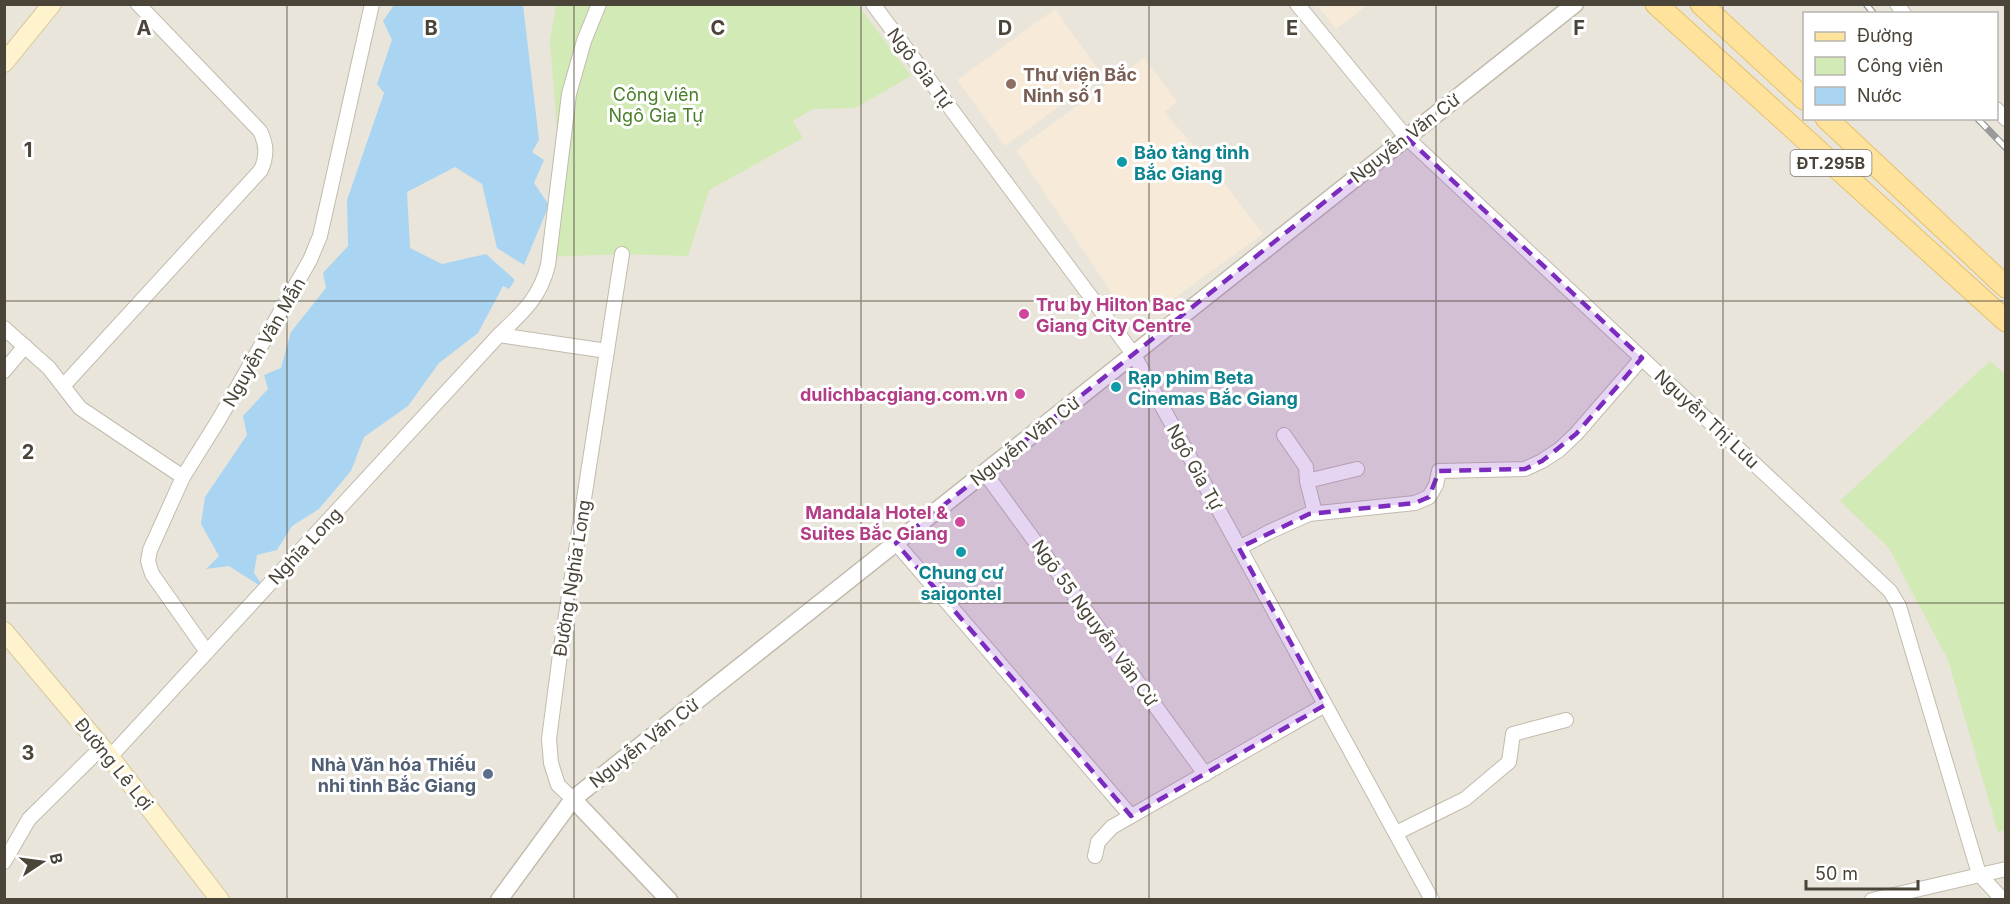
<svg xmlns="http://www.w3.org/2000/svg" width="2010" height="904" viewBox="0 0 2010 904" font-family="Inter,sans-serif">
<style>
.residential{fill:#eae5da;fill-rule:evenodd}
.commercial{fill:#f7ead8}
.green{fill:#d2eab5}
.water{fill:#a9d4f2}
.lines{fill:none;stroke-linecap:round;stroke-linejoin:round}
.minor-casing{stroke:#c2bbae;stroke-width:16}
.tertiary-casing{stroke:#c2bbae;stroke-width:19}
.secondary-casing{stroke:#d6c79b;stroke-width:20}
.primary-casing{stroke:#e6c16a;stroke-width:23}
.minor{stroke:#fff;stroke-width:14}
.tertiary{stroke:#fff;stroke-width:16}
.secondary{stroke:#fff3cd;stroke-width:18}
.primary{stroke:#ffe39c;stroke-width:21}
.rail-casing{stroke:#9a9a9a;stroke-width:7}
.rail{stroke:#fff;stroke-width:4.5;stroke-dasharray:14;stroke-linecap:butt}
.marked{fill:#7b2cbf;fill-opacity:0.2;stroke:#7b2cbf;stroke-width:4.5;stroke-dasharray:12 8;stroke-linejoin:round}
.grid{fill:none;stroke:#4b4439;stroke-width:1.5;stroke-opacity:0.55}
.education-dot{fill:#8d6e63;stroke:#fff;stroke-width:2}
.culture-dot{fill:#0f9aa8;stroke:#fff;stroke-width:2}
.hotel-dot{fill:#d1479c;stroke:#fff;stroke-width:2}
.service-dot{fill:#5c6f8a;stroke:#fff;stroke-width:2}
.labels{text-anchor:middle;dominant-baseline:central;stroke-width:6;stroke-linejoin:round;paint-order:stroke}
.shield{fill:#fff;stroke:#817c74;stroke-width:1.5}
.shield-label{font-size:16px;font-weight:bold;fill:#4b4439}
.street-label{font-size:18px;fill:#4b4439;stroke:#fff}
.education-label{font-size:18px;font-weight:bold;fill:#785e54;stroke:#fff;text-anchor:start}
.park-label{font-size:18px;fill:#4a7f2a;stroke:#fff}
.culture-label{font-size:18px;font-weight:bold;fill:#0d838f;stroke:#fff;text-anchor:start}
.hotel-label{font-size:18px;font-weight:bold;fill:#b23c85;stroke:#fff;text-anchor:end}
.service-label{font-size:18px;font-weight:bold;fill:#4e5e75;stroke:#fff;text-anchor:end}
.grid-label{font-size:20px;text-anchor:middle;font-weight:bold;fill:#4b4439;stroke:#fff;stroke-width:6;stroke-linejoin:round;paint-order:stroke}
</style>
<rect width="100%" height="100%" fill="#f6f3ec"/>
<path class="residential" d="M5,5H2005V899H5ZM1804,14H1996V118H1804Z"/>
<g class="commercial">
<polygon points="1317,5 1368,5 1336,29"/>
<polygon points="1055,9 1102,75 1005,146 957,80"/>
<polygon points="1144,58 1177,102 1164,112 1209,163 1263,234 1155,312 1121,307 1016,150"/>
</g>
<g class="green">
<polygon points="556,5 858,5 911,76 855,108 813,109 793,121 803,138 709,190 688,256 622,254 549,257 558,147 550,40"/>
<polygon points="1990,361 2006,375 2006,830 1998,832 1948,660 1889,548 1840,501"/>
</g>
<polygon class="water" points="394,5 523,5 539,140 532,152 544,160 534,183 549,205 524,265 497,248 482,184 455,167 407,192 410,248 442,264 486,254 515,280 509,289 503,286 478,333 439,363 408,406 364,437 351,471 319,509 292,526 277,550 257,555 254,573 265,589 229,566 206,569 219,556 201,524 205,497 247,435 243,416 268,389 264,375 281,368 291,332 326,288 323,273 348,246 347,200 384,93 377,84 392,40 383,21"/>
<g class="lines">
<g class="minor-casing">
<g id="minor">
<polyline points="873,4 1134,355 1432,900"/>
<polyline points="1297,4 1406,137 1890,591 1899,606 1979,874 2003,900"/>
<polyline points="1897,4 1904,14"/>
<polyline points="1996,109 2006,119"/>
<polyline points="4,328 49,368 80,408 183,477"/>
<polyline points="499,335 607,351"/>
<polyline points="4,371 25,346"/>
<path d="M64,385L261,170C267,156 267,145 260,131L138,4"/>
<polyline points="1284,435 1306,467 1307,481"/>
<polyline points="985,473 1205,774"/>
<polyline points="1315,513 1307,481 1357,469"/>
<polyline points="896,543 1131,816"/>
<polyline points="1239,548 1269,532 1309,514 1415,503 1429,497 1436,485 1439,471 1525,469 1542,461 1559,450 1576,434 1642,358"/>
<polyline points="207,652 152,574 148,561 150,550 183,477 218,421 310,260 320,236 372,4"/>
<path d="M110,757L499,335C522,313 540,298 548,265L569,94L584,41L599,4"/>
<polyline points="573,799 558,785 551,763 549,739 561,647 622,254"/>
<polyline points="1396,833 1465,799 1509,762 1513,734 1566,720"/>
<polyline points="1095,856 1098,842 1112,827 1325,705"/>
<polyline points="4,862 29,819 102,747"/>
<polyline points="1872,900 2006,869"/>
</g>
</g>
<g class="tertiary-casing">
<g id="tertiary">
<polyline points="573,799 669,900"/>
<polyline points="499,900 573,799 1575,4"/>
</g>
</g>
<g class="secondary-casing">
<g id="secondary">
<polyline points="4,63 52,4"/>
<polyline points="4,631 110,757 220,900"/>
</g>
</g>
<g class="primary-casing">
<g id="primary">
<polyline points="1656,4 2006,321"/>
<polyline points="1701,4 1804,99"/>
<polyline points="1826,118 2006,287"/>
</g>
</g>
<use href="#minor" class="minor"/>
<use href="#tertiary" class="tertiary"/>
<use href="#secondary" class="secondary"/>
<use href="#primary" class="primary"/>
<g class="rail-casing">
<g id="rail">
<polyline points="1866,4 1874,14"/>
<polyline points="1977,118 2006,148"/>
</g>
</g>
<use href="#rail" class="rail"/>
</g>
<path class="marked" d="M1406,137L1642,358L1576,434L1542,461L1525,469L1439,471L1429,497L1415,503L1309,514L1239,548L1325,705L1131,816L896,543Z"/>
<path class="grid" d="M287,4V900M574,4V900M861,4V900M1149,4V900M1436,4V900M1723,4V900M4,301H2006M4,603H2006"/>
<circle class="education-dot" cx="1011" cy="84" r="6"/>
<g class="culture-dot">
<circle cx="1122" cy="162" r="6"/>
<circle cx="1116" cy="387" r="6"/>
<circle cx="961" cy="552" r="6"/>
</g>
<g class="hotel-dot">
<circle cx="1024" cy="314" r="6"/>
<circle cx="1020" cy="394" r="6"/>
<circle cx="960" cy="522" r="6"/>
</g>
<circle class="service-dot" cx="488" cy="774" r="6"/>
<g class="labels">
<rect class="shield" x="1790.5" y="150" width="81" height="26" rx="4.5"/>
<g class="shield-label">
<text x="1831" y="163">ĐT.295B</text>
</g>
<g class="street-label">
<text transform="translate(920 68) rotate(53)">Ngô Gia Tự</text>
<text transform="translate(1405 138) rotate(-38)">Nguyễn Văn Cừ</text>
<text transform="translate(264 342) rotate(-60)">Nguyễn Văn Mẫn</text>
<text transform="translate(1707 419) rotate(43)">Nguyễn Thị Lưu</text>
<text transform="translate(1025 441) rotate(-38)">Nguyễn Văn Cừ</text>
<text transform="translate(1195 467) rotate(61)">Ngô Gia Tự</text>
<text transform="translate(305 546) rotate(-47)">Nghĩa Long</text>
<text transform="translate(572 578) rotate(-81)">Đường Nghĩa Long</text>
<text transform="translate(1095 623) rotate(54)">Ngõ 55 Nguyễn Văn Cừ</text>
<text transform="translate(644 743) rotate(-38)">Nguyễn Văn Cừ</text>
<text transform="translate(114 764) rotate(51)">Đường Lê Lợi</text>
</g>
<g class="education-label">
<text x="1023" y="74">Thư viện Bắc<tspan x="1023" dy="21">Ninh số 1</tspan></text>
</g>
<g class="park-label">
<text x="656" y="94">Công viên<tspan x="656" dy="21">Ngô Gia Tự</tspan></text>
</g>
<g class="culture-label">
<text x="1134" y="152">Bảo tàng tỉnh<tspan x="1134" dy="21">Bắc Giang</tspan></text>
<text x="1128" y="377">Rạp phim Beta<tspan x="1128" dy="21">Cinemas Bắc Giang</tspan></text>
<text x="961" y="572" text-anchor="middle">Chung cư<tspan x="961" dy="21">saigontel</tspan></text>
</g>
<g class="hotel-label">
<text x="1036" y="304" text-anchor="start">Tru by Hilton Bac<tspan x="1036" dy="21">Giang City Centre</tspan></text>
<text x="1008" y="394">dulichbacgiang.com.vn</text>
<text x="948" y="512">Mandala Hotel &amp;<tspan x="948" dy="21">Suites Bắc Giang</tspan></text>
</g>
<g class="service-label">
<text x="476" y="764">Nhà Văn hóa Thiếu<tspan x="476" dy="21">nhi tỉnh Bắc Giang</tspan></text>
</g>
</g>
<g class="grid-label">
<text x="144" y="35">A</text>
<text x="431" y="35">B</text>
<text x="718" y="35">C</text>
<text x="1005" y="35">D</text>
<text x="1292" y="35">E</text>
<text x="1579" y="35">F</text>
<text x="28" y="157">1</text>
<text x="28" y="459">2</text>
<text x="28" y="760">3</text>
</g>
<rect width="2010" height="904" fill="none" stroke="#4b4439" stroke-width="12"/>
<rect x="1803" y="12" width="195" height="108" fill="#ffffff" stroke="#b7b4b0" stroke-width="1.5"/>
<rect x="1815" y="32" width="30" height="9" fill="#ffe39c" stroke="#b7b4b0" stroke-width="1.5"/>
<text x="1857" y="42" font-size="18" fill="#4b4439">Đường</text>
<rect x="1815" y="57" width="30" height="18" fill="#d2eab5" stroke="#b7b4b0" stroke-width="1.5"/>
<text x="1857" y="72" font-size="18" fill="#4b4439">Công viên</text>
<rect x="1815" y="87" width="30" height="18" fill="#a9d4f2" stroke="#b7b4b0" stroke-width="1.5"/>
<text x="1857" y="102" font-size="18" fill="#4b4439">Nước</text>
<g transform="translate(42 862) rotate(77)" stroke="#ffffff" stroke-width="4.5" paint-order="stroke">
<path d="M0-4.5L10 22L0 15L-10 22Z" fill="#4b4439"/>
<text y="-9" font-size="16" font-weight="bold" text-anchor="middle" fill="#4b4439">B</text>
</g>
<path d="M1806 880v9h112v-9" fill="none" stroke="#4b4439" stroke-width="3"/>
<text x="1815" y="880" font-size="18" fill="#4b4439" stroke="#ffffff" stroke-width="4.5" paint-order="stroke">50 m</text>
</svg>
